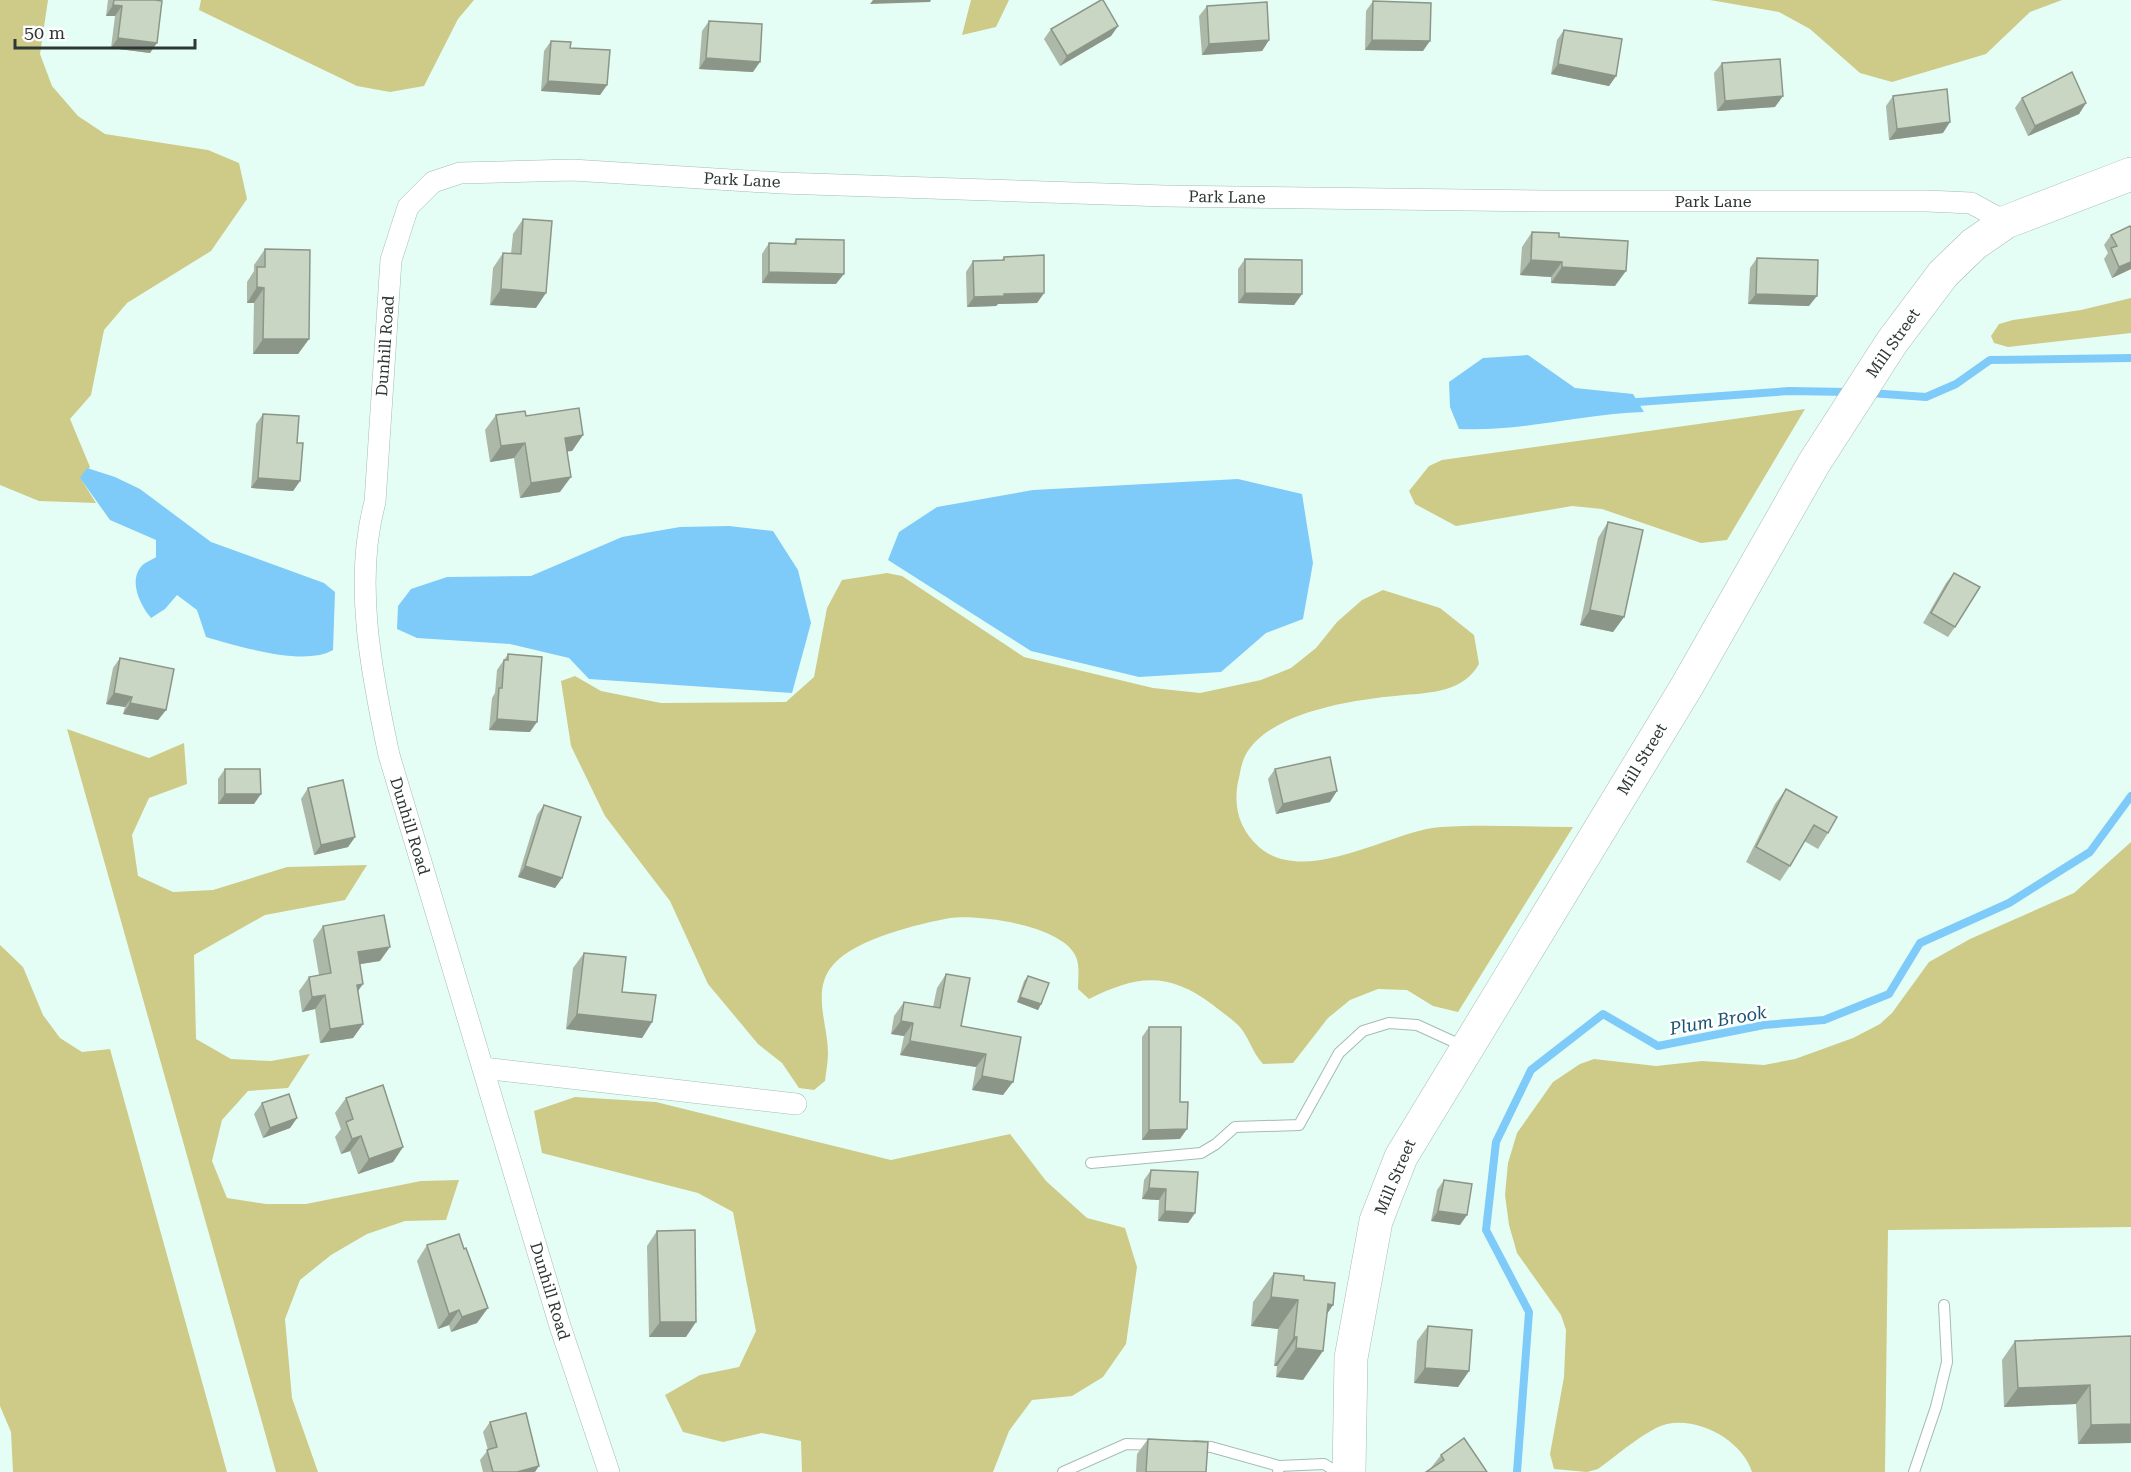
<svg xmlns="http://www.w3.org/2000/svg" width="2131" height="1472" viewBox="0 0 2131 1472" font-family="'Roboto Serif',serif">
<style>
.green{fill:#ceca88}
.water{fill:#7ecbfa}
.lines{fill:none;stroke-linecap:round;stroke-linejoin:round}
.stream{stroke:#7ecbfa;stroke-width:8}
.lane-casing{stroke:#a4bcb3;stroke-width:12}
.street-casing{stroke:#a4bcb3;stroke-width:22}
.primary-casing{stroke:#a4bcb3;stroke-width:34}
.lane{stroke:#fff;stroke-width:10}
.street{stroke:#fff;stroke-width:21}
.primary{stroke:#fff;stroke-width:33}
.wall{fill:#acb8a8}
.shaded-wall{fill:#8c9688}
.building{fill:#c8d6c3;stroke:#8c9688;stroke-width:1.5}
.labels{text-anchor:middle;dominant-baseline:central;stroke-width:5;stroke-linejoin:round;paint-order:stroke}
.street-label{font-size:16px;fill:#2e3734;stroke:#fff}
.water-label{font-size:18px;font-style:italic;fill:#185372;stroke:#fff}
</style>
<rect width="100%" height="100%" fill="#e5fef5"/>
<g class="green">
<polygon points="0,0 48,0 40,54 52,86 78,116 105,134 208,150 239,163 247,199 211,251 127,303 104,330 91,395 70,419 90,467 81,479 96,503 39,501 0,485"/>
<polygon points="201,0 474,0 458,19 424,86 390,92 357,86 199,10"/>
<polygon points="971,0 1009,0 996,27 962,35"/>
<polygon points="1710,0 2062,0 2030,12 1986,54 1892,82 1860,73 1810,29 1779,12"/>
<polygon points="2131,298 2131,333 2008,347 1994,343 1991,336 1999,324 2013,320 2081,310"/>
<polygon points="1805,409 1727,540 1701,543 1602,509 1572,506 1456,526 1415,504 1409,491 1429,466 1442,460"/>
<path d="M887,573L902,576L1024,657L1153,688L1200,693L1261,680L1291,668L1316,648L1337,622L1362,600L1383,590L1440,608L1474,635L1479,664C1464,691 1432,693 1404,695C1358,699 1268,711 1245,756C1241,764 1240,774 1238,782C1233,808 1240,830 1259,847C1305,888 1392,830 1441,827C1485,824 1529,827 1573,827L1458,1012L1433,1006L1407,990L1378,989L1350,1000L1328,1018L1293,1063L1263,1064C1251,1051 1249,1036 1238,1025C1231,1018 1221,1012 1213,1005C1168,971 1137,975 1089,999L1078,989C1078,980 1080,966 1076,957C1064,926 980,914 950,918C918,924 855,939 833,965C811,990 828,1024 828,1053C828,1062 826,1072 825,1081L814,1090L799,1088L782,1063L758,1044L708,984L670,901L605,816L571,746L561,681L575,676L601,691L661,703L786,702L814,677L827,608L842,580Z"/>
<polygon points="67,729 149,758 184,743 187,784 149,798 132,835 138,876 173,892 213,890 287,867 367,865 345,900 265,915 194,955 196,1039 231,1059 271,1061 310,1054 288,1088 248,1091 222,1120 212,1161 227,1198 266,1204 306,1204 421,1181 459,1180 446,1220 405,1221 367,1234 331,1255 300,1280 285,1319 292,1398 318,1472 276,1472"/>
<path d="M2131,842V1227L1888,1230L1885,1472H1752C1742,1438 1689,1411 1656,1428C1635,1439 1616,1456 1598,1469L1587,1472L1554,1469L1550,1454L1564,1377L1566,1330L1561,1315L1517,1253L1509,1225L1505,1195L1508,1163L1517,1133L1553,1082L1580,1064L1594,1059L1656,1066L1702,1061L1764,1065L1795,1059L1853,1038L1880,1024L1892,1013L1929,962L1970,939L2074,893Z"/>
<polygon points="0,945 23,967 43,1015 60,1038 82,1052 110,1049 227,1472 13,1472 11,1432 0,1406"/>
<polygon points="575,1097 656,1102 891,1160 1010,1134 1046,1181 1087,1218 1125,1228 1137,1267 1126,1344 1103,1377 1072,1396 1032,1400 1009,1431 993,1472 802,1472 801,1441 762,1433 723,1442 683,1432 665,1395 700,1375 739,1367 756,1331 733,1212 698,1193 542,1153 534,1111"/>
</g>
<g class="water">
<path d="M1528,355L1575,388L1633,394L1644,412C1582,414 1521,432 1459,429L1450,407L1449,382L1483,358Z"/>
<path d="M87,468L115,477L140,489L211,542L324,583L335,592L333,650C305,667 237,646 206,637L197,610L177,595L165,609L151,618C141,606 129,583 140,568C143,563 152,560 156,557V540L110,520L80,478Z"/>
<polygon points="1238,479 1302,494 1313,563 1303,619 1266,633 1221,672 1139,677 1031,651 888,560 899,532 937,507 1033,490"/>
<polygon points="729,526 773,531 798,570 811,623 792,693 589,679 569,658 510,644 417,638 397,629 398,606 411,589 447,577 531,576 622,537 680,527"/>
</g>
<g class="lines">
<g class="stream">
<polyline points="1870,393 1926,397 1956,384 1990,360 2131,358"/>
<polyline points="1638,402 1789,391 1849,392"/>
<polyline points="1517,1472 1529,1312 1486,1230 1496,1142 1531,1070 1603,1014 1658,1046 1764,1025 1824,1020 1889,994 1920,943 2009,903 2090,852 2131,796"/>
</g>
<g class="lane-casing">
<g id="lane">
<polyline points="1091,1163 1201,1153 1216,1144 1235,1127 1299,1125 1339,1053 1363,1031 1389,1023 1417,1025 1463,1046"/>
<polyline points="1195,1446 1211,1447 1279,1466 1278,1472"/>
<polyline points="1279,1466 1324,1464 1337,1472"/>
<polyline points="1063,1472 1126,1444 1158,1445"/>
<polyline points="1914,1472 1936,1407 1947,1362 1944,1305"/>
</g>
</g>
<g class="street-casing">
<g id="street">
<polyline points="483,1068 796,1104"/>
<path d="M609,1472L560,1326L389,755C372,676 353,582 375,502L391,260L408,207L433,182L460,173L572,170L781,183L1165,196L1544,201H1927L1971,203L2006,222"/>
</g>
</g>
<g class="primary-casing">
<polyline id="primary" points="1349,1472 1351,1358 1376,1221 1401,1157 1687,686 1814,463 1892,342 1943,274 1974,244 2006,222 2131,174"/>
</g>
<use href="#lane" class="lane"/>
<use href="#street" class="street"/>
<use href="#primary" class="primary"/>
</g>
<g class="wall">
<polygon points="108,0 155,0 150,53 111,48 115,16 106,16"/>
<polygon points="1373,1 1423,51 1365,50 1366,11"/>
<polygon points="1207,6 1269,40 1262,51 1202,55 1199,16"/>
<polygon points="709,21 753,72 699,69 702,31"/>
<polygon points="1118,26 1111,36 1060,66 1044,39 1051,29"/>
<polygon points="1564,30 1616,76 1609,86 1551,74 1557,40"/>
<polygon points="551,41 570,48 607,85 600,95 541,91 544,51"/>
<polygon points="1722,63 1775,107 1717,111 1714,73"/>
<polygon points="1893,96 1943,133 1889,140 1886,106"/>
<polygon points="2022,98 2086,103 2079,114 2028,136 2015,108"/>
<polygon points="523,219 536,308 490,305 493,268 503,253 511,254 513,234"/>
<polygon points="2131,228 2131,269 2112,278 2104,259 2108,253 2104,245 2111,235"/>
<polygon points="1532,232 1559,237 1615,286 1551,283 1551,277 1520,275 1522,247"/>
<polygon points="796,239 836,284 762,283 762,254 769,243 793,244"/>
<polygon points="265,249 309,339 298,354 253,354 254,303 247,303 247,282 254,271 254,265"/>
<polygon points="1004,257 1044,293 1037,303 998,304 996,306 967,307 966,272 973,261 1001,261"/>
<polygon points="1757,258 1809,306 1748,304 1750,268"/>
<polygon points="1245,259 1302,294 1294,305 1238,303 1238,269"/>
<polygon points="263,414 297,443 300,481 293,491 251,488 256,424"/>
<polygon points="496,415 583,435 572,451 567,451 560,492 520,498 514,458 490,462 485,430"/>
<polygon points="1608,522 1624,617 1613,632 1580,625 1598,538"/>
<polygon points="1954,573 1955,627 1948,637 1923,623 1946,583"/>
<polygon points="508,654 530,732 489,730 492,698 495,693 497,670"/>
<polygon points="120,658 166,710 158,720 123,714 125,707 106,704 113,668"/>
<polygon points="225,769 254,804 218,804 218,779"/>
<polygon points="1275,769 1330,802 1276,814 1268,779"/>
<polygon points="308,788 355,837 348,847 314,855 301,799"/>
<polygon points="1786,789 1828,833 1818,849 1804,841 1790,866 1780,881 1746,862 1775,804"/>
<polygon points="544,805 562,878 555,888 518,877 537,815"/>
<polygon points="323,926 380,961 360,964 358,991 363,1024 353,1038 320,1043 315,1009 302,1012 299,991 309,977 319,975 313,940"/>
<polygon points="584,953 652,1022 642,1038 566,1029 573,968"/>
<polygon points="946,974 961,1026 1021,1037 1003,1095 972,1090 976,1067 900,1055 904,1036 891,1034 894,1016 904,1002 933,1007 937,988"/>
<polygon points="1028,976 1041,1004 1038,1010 1017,1002 1024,981"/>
<polygon points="1149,1027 1180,1139 1142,1140 1142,1037"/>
<polygon points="346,1098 403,1147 393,1162 358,1174 350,1151 341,1154 335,1137 341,1129 335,1113"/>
<polygon points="262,1103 297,1118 290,1128 263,1138 254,1114"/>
<polygon points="1151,1170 1195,1213 1188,1223 1158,1221 1159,1200 1142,1199 1144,1180"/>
<polygon points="1444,1180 1460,1225 1431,1221 1437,1190"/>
<polygon points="657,1231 686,1337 649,1337 647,1246"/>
<polygon points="427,1245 464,1249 477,1323 451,1332 449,1325 438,1329 417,1261"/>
<polygon points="1274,1273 1304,1280 1333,1305 1327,1314 1303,1380 1276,1377 1277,1366 1274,1366 1278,1329 1251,1326 1253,1302"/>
<polygon points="1428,1326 1469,1371 1458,1387 1414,1383 1417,1341"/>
<polygon points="2131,1336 2131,1443 2078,1444 2076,1404 2004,1407 2002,1360 2015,1341"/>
<polygon points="490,1422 535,1472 483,1472 480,1460 488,1450 483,1432"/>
<polygon points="1148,1439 1206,1472 1136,1472 1137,1454"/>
<polygon points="1441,1455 1487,1472 1430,1469"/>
</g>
<g class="shaded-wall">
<polygon points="873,0 931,0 930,2 870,4"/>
<polygon points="113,5 122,6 115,16 106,16"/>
<polygon points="1118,26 1111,36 1060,66 1067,56"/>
<polygon points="118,38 157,43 150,53 111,48"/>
<polygon points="1269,40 1262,51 1202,55 1209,44"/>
<polygon points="1372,40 1430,41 1423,51 1365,50"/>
<polygon points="706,58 760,62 753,72 699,69"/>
<polygon points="1558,64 1616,76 1609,86 1551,74"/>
<polygon points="548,81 607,85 600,95 541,91"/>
<polygon points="1783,96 1775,107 1717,111 1725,101"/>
<polygon points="2086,103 2079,114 2028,136 2035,126"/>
<polygon points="1950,122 1943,133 1889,140 1897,129"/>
<polygon points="1531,260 1562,262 1551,277 1520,275"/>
<polygon points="2131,262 2131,269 2112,278 2119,267"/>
<polygon points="1562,267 1626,271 1615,286 1551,283"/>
<polygon points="769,272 844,274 836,284 762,283"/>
<polygon points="257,287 264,288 254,303 247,303"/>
<polygon points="501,289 546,293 536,308 490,305"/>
<polygon points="1044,293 1037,303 998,304 996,306 967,307 974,297 1004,294"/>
<polygon points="1245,293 1302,294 1294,305 1238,303"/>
<polygon points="1756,294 1817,296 1809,306 1748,304"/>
<polygon points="263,339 309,339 298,354 253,354"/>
<polygon points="583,435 572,451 555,453 565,438"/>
<polygon points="525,443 514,458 490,462 501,446"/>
<polygon points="571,477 560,492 520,498 531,483"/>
<polygon points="258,478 300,481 293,491 251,488"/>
<polygon points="1590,610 1624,617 1613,632 1580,625"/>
<polygon points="114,693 132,697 125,707 106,704"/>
<polygon points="130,703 166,710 158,720 123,714"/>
<polygon points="497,719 537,722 530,732 489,730"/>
<polygon points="1337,791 1330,802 1276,814 1283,804"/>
<polygon points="225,794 261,794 254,804 218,804"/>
<polygon points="355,837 348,847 314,855 321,845"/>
<polygon points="525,866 562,878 555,888 518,877"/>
<polygon points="390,947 380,961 348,966 358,952"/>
<polygon points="363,984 353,998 357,985"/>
<polygon points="325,995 315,1009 302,1012 312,997"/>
<polygon points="1020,997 1041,1004 1038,1010 1017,1002"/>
<polygon points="577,1014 652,1022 642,1038 566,1029"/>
<polygon points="901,1021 913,1023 904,1036 891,1034"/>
<polygon points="363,1024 353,1038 320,1043 330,1029"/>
<polygon points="910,1041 986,1054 976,1067 900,1055"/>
<polygon points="982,1076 1013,1082 1003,1095 972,1090"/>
<polygon points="297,1118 290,1128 263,1138 270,1128"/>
<polygon points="1187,1129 1180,1139 1142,1140 1149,1130"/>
<polygon points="361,1136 350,1151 341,1154 352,1139"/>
<polygon points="403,1147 393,1162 358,1174 369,1159"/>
<polygon points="1149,1188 1166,1189 1159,1200 1142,1199"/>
<polygon points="1165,1211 1195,1213 1188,1223 1158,1221"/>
<polygon points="1438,1211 1467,1215 1460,1225 1431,1221"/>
<polygon points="1271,1297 1298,1300 1278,1329 1251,1326"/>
<polygon points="1328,1304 1333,1305 1313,1334"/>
<polygon points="488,1308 477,1323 451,1332 462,1317"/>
<polygon points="459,1310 449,1325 438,1329 449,1314"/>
<polygon points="660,1322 696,1322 686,1337 649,1337"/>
<polygon points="1294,1337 1297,1337 1277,1366 1274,1366"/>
<polygon points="1296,1348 1323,1351 1303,1380 1276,1377"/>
<polygon points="1425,1368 1469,1371 1458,1387 1414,1383"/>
<polygon points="2090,1385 2076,1404 2004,1407 2018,1388"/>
<polygon points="2131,1424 2131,1443 2078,1444 2091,1425"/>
<polygon points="539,1466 535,1472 517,1472"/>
</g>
<g class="building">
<polygon points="114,0 155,0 162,1 157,43 118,38 122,6 113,5"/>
<polygon points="1101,0 1103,0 1118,26 1067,56 1051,29"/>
<polygon points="1373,1 1431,3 1430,41 1372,40"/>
<polygon points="1267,2 1269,40 1209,44 1207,6"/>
<polygon points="709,21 762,24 760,62 706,58"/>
<polygon points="1564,30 1622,39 1616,76 1558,64"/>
<polygon points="551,41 571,42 570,48 610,50 607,85 548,81"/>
<polygon points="1780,59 1783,96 1725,101 1722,63"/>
<polygon points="2072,72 2086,103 2035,126 2022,98"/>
<polygon points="1947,89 1950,122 1897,129 1893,96"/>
<polygon points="523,219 552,221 546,293 501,289 503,253 521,254"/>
<polygon points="2130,226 2131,228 2131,262 2119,267 2111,248 2117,246 2111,235"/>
<polygon points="1532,232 1559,233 1559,237 1628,241 1626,271 1562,267 1562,262 1531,260"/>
<polygon points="796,239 844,240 844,274 769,272 769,243 796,244"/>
<polygon points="265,249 310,250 309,339 263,339 264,288 257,287 257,267 265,267"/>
<polygon points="1044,255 1044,293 1004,294 1004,296 974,297 973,261 1004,260 1004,257"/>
<polygon points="1757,258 1818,260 1817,296 1756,294"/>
<polygon points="1245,259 1302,260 1302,294 1245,293"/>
<polygon points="579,408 583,435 565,438 571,477 531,483 525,443 501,446 496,415 525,411 526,416"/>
<polygon points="263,414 299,416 297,443 303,443 300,481 258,478"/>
<polygon points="1608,522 1643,530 1624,617 1590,610"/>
<polygon points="1954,573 1980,587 1955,627 1931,613"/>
<polygon points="508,654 542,657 537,722 497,719 499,688 502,688 504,660 508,660"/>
<polygon points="120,658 174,669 166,710 130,703 132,697 114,693"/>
<polygon points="1330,757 1337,791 1283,804 1275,769"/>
<polygon points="225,769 260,769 261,794 225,794"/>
<polygon points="343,780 355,837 321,845 308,788"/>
<polygon points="1786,789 1837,817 1828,833 1814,825 1790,866 1756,847"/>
<polygon points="544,805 581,817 562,878 525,866"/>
<polygon points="384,915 390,947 358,952 363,984 357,985 363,1024 330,1029 325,995 312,997 309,977 331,973 323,926"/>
<polygon points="584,953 626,957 622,992 656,995 652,1022 577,1014"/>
<polygon points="946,974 970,978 961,1026 1021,1037 1013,1082 982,1076 986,1054 910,1041 913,1023 901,1021 904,1002 940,1008"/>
<polygon points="1028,976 1049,983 1041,1004 1020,997"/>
<polygon points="1149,1027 1181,1027 1180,1102 1188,1102 1187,1129 1149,1130"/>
<polygon points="383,1085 403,1147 369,1159 361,1136 352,1139 346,1122 353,1119 346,1098"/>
<polygon points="289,1094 297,1118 270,1128 262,1103"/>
<polygon points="1151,1170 1198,1172 1195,1213 1165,1211 1166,1189 1149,1188"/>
<polygon points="1444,1180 1472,1184 1467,1215 1438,1211"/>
<polygon points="695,1230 696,1322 660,1322 657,1231"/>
<polygon points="459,1234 464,1249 466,1248 488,1308 462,1317 459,1310 449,1314 427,1245"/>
<polygon points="1274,1273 1304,1276 1304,1280 1335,1283 1333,1305 1328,1304 1323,1351 1296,1348 1297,1337 1294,1337 1298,1300 1271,1297"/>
<polygon points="1428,1326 1472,1330 1469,1371 1425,1368"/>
<polygon points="2131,1336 2131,1424 2091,1425 2090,1385 2018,1388 2015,1341"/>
<polygon points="526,1413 539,1466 517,1472 493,1472 487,1450 497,1447 490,1422"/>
<polygon points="1464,1438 1487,1472 1426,1472 1444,1460 1441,1455"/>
<polygon points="1148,1439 1208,1442 1206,1472 1146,1472"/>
</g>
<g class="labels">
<g class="street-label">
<text transform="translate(742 180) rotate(3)">Park Lane</text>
<text transform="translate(1227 197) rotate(1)">Park Lane</text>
<text x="1713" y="201">Park Lane</text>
<text transform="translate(1893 343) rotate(-55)">Mill Street</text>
<text transform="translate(385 346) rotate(-86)">Dunhill Road</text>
<text transform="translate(1642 759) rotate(-59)">Mill Street</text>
<text transform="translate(410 826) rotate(73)">Dunhill Road</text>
<text transform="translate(1395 1177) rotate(-67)">Mill Street</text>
<text transform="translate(550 1291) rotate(73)">Dunhill Road</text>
</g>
<g class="water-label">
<text transform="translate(1718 1020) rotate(-10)">Plum Brook</text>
</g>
</g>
<path d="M15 39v9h180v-9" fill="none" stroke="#2e3734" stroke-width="3"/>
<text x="24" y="39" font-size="18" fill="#2e3734" stroke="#ffffff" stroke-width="4.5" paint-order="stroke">50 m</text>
</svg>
